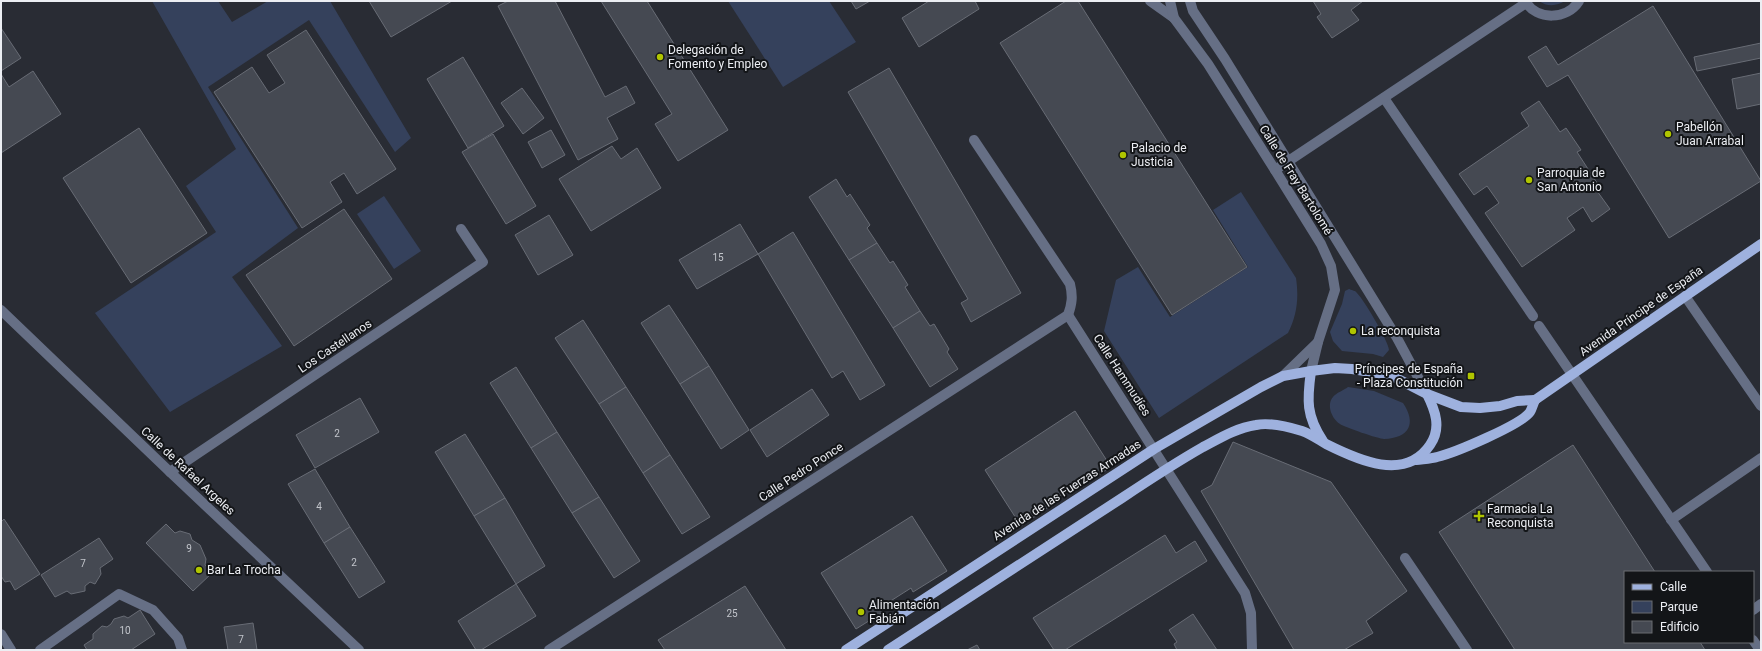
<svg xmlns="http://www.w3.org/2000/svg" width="1762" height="651" viewBox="0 0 1762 651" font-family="Roboto,sans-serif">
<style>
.green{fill:#35415c}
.building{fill:#454952;stroke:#686c75}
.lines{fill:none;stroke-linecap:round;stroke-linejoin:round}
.minor{stroke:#666f85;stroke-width:10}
.major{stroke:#9eb1de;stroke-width:10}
.poi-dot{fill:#b0c500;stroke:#131518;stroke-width:1.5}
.labels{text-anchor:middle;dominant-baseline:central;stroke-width:4;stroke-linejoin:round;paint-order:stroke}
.number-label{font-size:10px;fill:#c2c5cb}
.poi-label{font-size:12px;fill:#eceef3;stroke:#131518;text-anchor:start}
.street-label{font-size:12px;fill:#eceef3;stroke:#131518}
</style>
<rect width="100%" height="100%" fill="#292c34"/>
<g class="green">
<polygon points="152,1 218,1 232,22 268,1 330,1 411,138 395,152 309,20 208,87 298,228 232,277 282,346 170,412 95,313 216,232 186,186 236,149"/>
<polygon points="728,1 829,1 856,42 783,87"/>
<path d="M1539,1H1565C1557,6 1547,7 1539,1Z"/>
<path d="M1241,192L1296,278C1299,298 1297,315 1288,333L1159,418L1104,331L1116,280L1138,267L1170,317L1248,267L1213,210Z"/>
<polygon points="384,196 421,251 394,269 357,214"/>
<path d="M1349,289C1349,289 1354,291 1355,291C1362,296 1389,342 1389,350L1383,357L1373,354L1342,351L1333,341L1330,332L1342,304L1345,291Z"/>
<path d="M1348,387L1374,391L1403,403C1417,424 1409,438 1384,439C1379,439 1344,427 1340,424C1332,419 1326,405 1333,397C1336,393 1344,390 1348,387Z"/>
</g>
<g class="building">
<polygon points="369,1 452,1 391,37"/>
<polygon points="508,1 555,1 605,97 626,86 635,103 607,118 618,139 578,160 498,6"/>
<polygon points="601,1 647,1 728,130 678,161 655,124 672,114"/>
<polygon points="851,1 870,1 856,9"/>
<polygon points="929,1 975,1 979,9 919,47 902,18"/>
<polygon points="1066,1 1078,1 1247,267 1172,315 1000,43"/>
<polygon points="1313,1 1363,1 1351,10 1359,20 1332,38 1317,17 1321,14"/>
<polygon points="1653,6 1761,181 1669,238 1568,75 1547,87 1528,57 1546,46 1558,65"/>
<polygon points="1,28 21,58 1,71"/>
<polygon points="306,30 396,169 357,194 344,173 330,182 342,202 302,228 214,92 252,67 269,93 285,83 267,55"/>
<polygon points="1761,43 1761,58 1697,71 1694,57"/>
<polygon points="463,57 504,126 468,148 427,79"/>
<polygon points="889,68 1021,293 971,322 961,303 968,299 848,92"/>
<polygon points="33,71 61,114 1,153 1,74 9,87"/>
<polygon points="1761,73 1761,104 1737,109 1732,79"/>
<polygon points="522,88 544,118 523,134 501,103"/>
<polygon points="1539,101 1560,132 1566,128 1581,150 1577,152 1601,189 1597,191 1610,209 1592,222 1583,207 1567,218 1575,230 1522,267 1485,213 1499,203 1487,186 1474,195 1459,174 1529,126 1521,113"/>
<polygon points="139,128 207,233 131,283 63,178"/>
<polygon points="551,130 565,155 542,168 528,142"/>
<polygon points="493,134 536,206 506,224 462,152"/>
<polygon points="612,146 621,159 637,148 661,188 591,231 559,179"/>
<polygon points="836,179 847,197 850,194 870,225 867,228 877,243 849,260 809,197"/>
<polygon points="344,209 392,279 294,346 246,275"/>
<polygon points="549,215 573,255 538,275 515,235"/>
<polygon points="740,224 758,254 697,289 679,260"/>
<polygon points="793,232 885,385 860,400 843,371 832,378 758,254"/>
<polygon points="877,243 890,263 893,261 908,285 905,287 920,311 893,328 849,260"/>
<polygon points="669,305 709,366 680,384 641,323"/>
<polygon points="920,311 930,326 934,324 949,349 947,352 958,369 930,387 893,328"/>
<polygon points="583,320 626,387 599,404 555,338"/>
<polygon points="709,366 749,430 721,449 680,384"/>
<polygon points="516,367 557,432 531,448 490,383"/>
<polygon points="626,387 670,455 643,473 599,404"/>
<polygon points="812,389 829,415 767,457 750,430"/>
<polygon points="360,398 379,432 315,468 296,435"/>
<polygon points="1075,411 1111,467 1077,489 1075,486 1051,502 1053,504 1021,526 985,470"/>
<polygon points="557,432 599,497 572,513 531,448"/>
<polygon points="465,434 505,498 474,516 435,452"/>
<polygon points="1233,442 1331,482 1407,591 1366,621 1373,633 1344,650 1294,650 1201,491 1212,485"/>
<polygon points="1573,445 1655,572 1625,572 1625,642 1700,642 1705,650 1515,650 1439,532"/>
<polygon points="670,455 710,517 682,534 643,473"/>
<polygon points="315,469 350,527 324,543 288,484"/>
<polygon points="599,497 640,561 614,578 572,513"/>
<polygon points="505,498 545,566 516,584 474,516"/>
<polygon points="912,516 947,571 913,592 911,588 889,602 891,607 856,629 821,573"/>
<polygon points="4,519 40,574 15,590 10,581 5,582 1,576 1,522"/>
<polygon points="166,524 175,533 180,531 190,534 192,540 200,545 206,559 205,565 212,573 193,591 146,543"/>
<polygon points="350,527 385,582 359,598 324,543"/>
<polygon points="1165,535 1176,553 1195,541 1207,561 1065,650 1054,650 1033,618"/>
<polygon points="99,538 113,559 100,568 101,574 95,584 90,582 85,586 85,591 71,594 67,591 55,597 41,575"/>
<polygon points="516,584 536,616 481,650 476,650 458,621"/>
<polygon points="745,586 786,650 665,650 658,640"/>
<polygon points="140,610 155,634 131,650 87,650 84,645 93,639 93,634 102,626 107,627 111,624 114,619 124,616 128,618"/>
<polygon points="1193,614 1217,650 1177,650 1174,644 1177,642 1169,630"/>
<polygon points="253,623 257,650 228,650 224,627"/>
<polygon points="977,645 980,650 967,650"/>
</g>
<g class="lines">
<g class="minor">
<polyline points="1150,1 1174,18"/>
<polyline points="1170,1 1174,18 1208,64 1275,170 1321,244 1331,266 1335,290 1318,342 1311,371"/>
<polyline points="1190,1 1193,11 1225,59 1397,338 1427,394"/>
<path d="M1525,1C1537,21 1567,20 1579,1"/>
<polyline points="1384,98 1533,316"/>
<path d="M974,140L1070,284C1073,296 1072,304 1068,315"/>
<polyline points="1275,170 1526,3"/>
<polyline points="1685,296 1761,406"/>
<polyline points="1,310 170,472 359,650"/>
<polyline points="1068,315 1245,593 1251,613 1252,650"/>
<polyline points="1539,326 1707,572"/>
<polyline points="1283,376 1318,342"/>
<polyline points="170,472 483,262 461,229"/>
<polyline points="1671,520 1761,458"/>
<polyline points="1405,558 1467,650"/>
<polyline points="1753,610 1761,604"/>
<polyline points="1,634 11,650"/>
<polyline points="1753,640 1760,650"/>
<polyline points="40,650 119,594 153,610 178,638 182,650"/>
<polyline points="549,650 1068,315"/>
</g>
<g class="major">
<path d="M1311,371C1307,400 1306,416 1323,441"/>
<polyline points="1535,400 1761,244"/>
<path d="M1416,460C1423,459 1431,459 1437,457C1454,453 1521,425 1530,412C1532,409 1533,404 1535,400"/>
<polyline points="846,650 1154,449 1261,387 1283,376 1311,371 1335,368 1352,369 1390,375 1427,394 1461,407 1480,408 1500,406 1517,401 1535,400"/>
<path d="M888,650C966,599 1044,548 1122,498C1149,480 1175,463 1203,447C1220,438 1236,428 1256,425C1270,422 1289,427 1302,431C1311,434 1319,440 1326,444C1358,460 1405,482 1430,445C1442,428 1435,410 1427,394"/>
</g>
</g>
<g class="poi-dot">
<circle cx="660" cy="57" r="4"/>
<circle cx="1668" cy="134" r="4"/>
<circle cx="1123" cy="155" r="4"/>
<circle cx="1529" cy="180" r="4"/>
<circle cx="1353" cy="331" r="4"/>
<rect x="1467" y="372" width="8" height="8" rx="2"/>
<path d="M1477 510h4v4h4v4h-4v4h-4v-4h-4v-4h4z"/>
<circle cx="199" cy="570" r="4"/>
<circle cx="861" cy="612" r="4"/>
</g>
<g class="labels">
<g class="number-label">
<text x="718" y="257">15</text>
<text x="337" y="433">2</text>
<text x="319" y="506">4</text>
<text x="189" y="548">9</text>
<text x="354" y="562">2</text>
<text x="83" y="563">7</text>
<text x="732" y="613">25</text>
<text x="125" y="630">10</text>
<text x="241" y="639">7</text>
</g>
<g class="poi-label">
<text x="668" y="50">Delegación de<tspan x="668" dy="14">Fomento y Empleo</tspan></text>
<text x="1676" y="127">Pabellón<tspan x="1676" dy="14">Juan Arrabal</tspan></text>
<text x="1131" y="148">Palacio de<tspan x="1131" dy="14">Justicia</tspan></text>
<text x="1537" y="173">Parroquia de<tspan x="1537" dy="14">San Antonio</tspan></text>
<text x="1361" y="331">La reconquista</text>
<text x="1463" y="369" text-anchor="end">Príncipes de España<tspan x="1463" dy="14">- Plaza Constitución</tspan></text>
<text x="1487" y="509">Farmacia La<tspan x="1487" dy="14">Reconquista</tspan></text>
<text x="207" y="570">Bar La Trocha</text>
<text x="869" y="605">Alimentación<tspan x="869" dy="14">Fabián</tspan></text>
</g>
<g class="street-label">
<text transform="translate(1296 180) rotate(58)">Calle de Fray Bartolomé</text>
<text transform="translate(1641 311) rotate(-35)">Avenida Príncipe de España</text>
<text transform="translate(335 346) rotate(-34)">Los Castellanos</text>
<text transform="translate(1122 375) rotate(57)">Calle Hammudíes</text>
<text transform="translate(188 471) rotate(43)">Calle de Rafael Argeles</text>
<text transform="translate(801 472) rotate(-33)">Calle Pedro Ponce</text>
<text transform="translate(1067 490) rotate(-33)">Avenida de las Fuerzas Armadas</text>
</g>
</g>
<rect width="1762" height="651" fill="none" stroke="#eceef3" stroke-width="4"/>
<rect x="1624" y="571" width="130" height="72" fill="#131518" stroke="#6a6c70"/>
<rect x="1632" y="584" width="20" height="6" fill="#9eb1de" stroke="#6a6c70"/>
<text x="1660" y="591" font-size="12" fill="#eceef3">Calle</text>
<rect x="1632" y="601" width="20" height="12" fill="#35415c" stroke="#6a6c70"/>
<text x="1660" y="611" font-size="12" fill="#eceef3">Parque</text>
<rect x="1632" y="621" width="20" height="12" fill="#454952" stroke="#6a6c70"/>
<text x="1660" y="631" font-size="12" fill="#eceef3">Edificio</text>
</svg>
